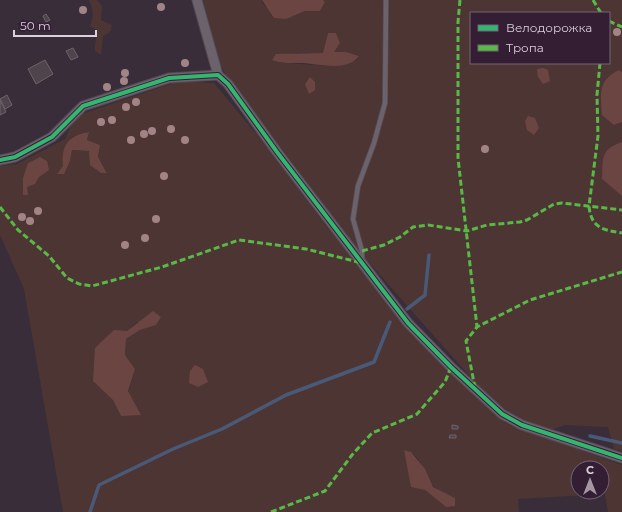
<svg xmlns="http://www.w3.org/2000/svg" width="622" height="512" viewBox="0 0 622 512" font-family="Montserrat,sans-serif">
<style>
.green{fill:#4d3533;fill-rule:evenodd}
.forest{fill:#6b4542}
.lines{fill:none;stroke-linecap:round;stroke-linejoin:round}
.stream{stroke:#495a78;stroke-width:3.5}
.building{fill:#4f434c;stroke:#6f626a}
.lane-casing{stroke:#554b56;stroke-width:6}
.street-casing{stroke:#554b56;stroke-width:11}
.lane{stroke:#6b626c;stroke-width:4.5}
.street{stroke:#6b626c;stroke-width:9}
.quiet{stroke:#58b947;stroke-width:3;stroke-dasharray:6 3;stroke-linecap:butt}
.cycleway-casing{stroke:#331e34;stroke-width:6}
.cycleway{stroke:#33b770;stroke-width:4}
.tree{fill:#a38486}
</style>
<rect width="100%" height="100%" fill="#392d3a"/>
<g class="green">
<path d="M89,0H97L102,6L101,20L112,25L110,32L103,36L101,55L95,51C94,43 98,37 97,30L90,26C94,16 93,9 89,0Z"/>
<path d="M203,0H262L263,4L285,19L305,11H320L325,2L323,0H622V72L619,70L614,125L622,122V142L611,146L602,179L622,196V451L614,449L608,427L565,425L551,430L523,420L505,409L481,389L357,249L227,77L218,60ZM471,13H609V63H471ZM328,33H336L340,43L333,52H346L359,56L357,60C328,70 309,63 280,63L296,53H324Z"/>
<path d="M179,81L214,83L264,143L327,227L373,282L408,331L507,424L622,465V512H608L605,494L518,499L519,512H63L24,289L0,235V166L17,164L65,139L71,126L82,114ZM89,132L87,140L100,145L98,157L107,172L101,173L89,151L72,150L70,161L57,174C59,171 62,169 63,166C71,146 59,137 89,132ZM39,157V177L35,184L27,187L28,163ZM137,322L156,325L140,330L126,339L125,355L135,369L121,416L113,400L127,331ZM404,450C422,453 423,475 433,486C437,491 449,495 455,498L446,507L425,490L409,470ZM578,468H602V492H578Z"/>
</g>
<g class="forest">
<polygon points="262,0 323,0 325,2 320,11 305,11 286,19 274,18"/>
<path d="M328,33H336L340,43L334,52H346L359,56C348,72 319,64 303,63C292,63 282,64 272,60L276,54L323,53Z"/>
<polygon points="543,68 548,70 550,81 543,84 538,77 537,69"/>
<path d="M619,70L622,72V122L614,125L602,115C601,94 597,81 619,70Z"/>
<polygon points="310,77 315,82 315,90 309,94 305,84"/>
<polygon points="528,116 535,118 539,128 534,135 527,130 525,121"/>
<path d="M89,132L87,140L100,145L98,157L107,173H101L90,165L89,151L72,150L70,161L64,174H57L63,166C61,146 68,135 89,132Z"/>
<path d="M622,142V196L602,179C603,159 600,149 622,142Z"/>
<polygon points="40,157 47,161 49,170 39,177 35,184 27,187 28,195 23,195 23,178 28,163"/>
<polygon points="153,311 161,317 156,325 140,330 126,339 125,355 135,369 128,391 141,415 121,416 113,400 93,381 95,348 114,330 127,331"/>
<polygon points="195,365 203,369 208,382 198,387 189,383 190,371"/>
<polygon points="404,450 411,452 425,469 433,487 455,498 455,506 446,507 425,490 411,487"/>
</g>
<g class="lines">
<g class="stream">
<polyline points="407,309 425,295 429,255"/>
<polyline points="590,436 622,443"/>
<polyline points="90,512 99,485 173,449 222,429 286,395 374,362 390,322"/>
</g>
</g>
<g class="building">
<polygon points="46,14 50,20 46,22 43,16"/>
<polygon points="73,48 78,57 71,60 66,51"/>
<polygon points="45,60 53,74 36,84 28,69"/>
<polygon points="7,95 12,105 5,109 0,99"/>
<polygon points="0,100 6,112 0,115"/>
<polygon points="452,425 458,426 458,429 452,429"/>
<polygon points="450,435 456,435 456,438 449,438"/>
</g>
<g class="lines">
<g class="lane-casing">
<polyline id="lane" points="362,260 362,251 353,219 358,186 374,143 385,103 386,0"/>
</g>
<g class="street-casing">
<g id="street">
<polyline points="197,0 218,75"/>
<polyline points="0,160 15,157 52,137 83,106 169,78 218,75 228,84 277,152 408,323 451,367 502,414 522,425 622,458"/>
</g>
</g>
<use href="#lane" class="lane"/>
<use href="#street" class="street"/>
<g class="quiet">
<polyline points="460,0 458,22 458,158 477,327"/>
<polyline points="593,0 601,13"/>
<polyline points="609,21 622,27"/>
<path d="M600,63L597,95L598,136L589,206C591,228 603,230 622,233"/>
<polyline points="0,207 18,230 49,256 67,278 79,284 92,286 162,267 239,240 306,249 362,263"/>
<polyline points="362,251 384,245 400,237 413,227 428,225 467,231 487,225 520,222 527,220 554,204 562,203 622,210"/>
<polyline points="475,388 466,341 477,327 530,300 622,272"/>
<polyline points="271,512 325,491 352,455 372,433 417,414 445,382 451,367"/>
</g>
<g class="cycleway-casing">
<polyline id="cycleway" points="0,160 15,157 52,137 83,106 169,78 218,75 228,84 277,152 408,323 451,367 502,414 522,425 622,458"/>
</g>
<use href="#cycleway" class="cycleway"/>
</g>
<g class="tree">
<circle cx="161" cy="7" r="4"/>
<circle cx="83" cy="10" r="4"/>
<circle cx="617" cy="32" r="4"/>
<circle cx="185" cy="63" r="4"/>
<circle cx="125" cy="73" r="4"/>
<circle cx="124" cy="81" r="4"/>
<circle cx="107" cy="87" r="4"/>
<circle cx="136" cy="102" r="4"/>
<circle cx="126" cy="107" r="4"/>
<circle cx="112" cy="120" r="4"/>
<circle cx="101" cy="122" r="4"/>
<circle cx="171" cy="129" r="4"/>
<circle cx="152" cy="131" r="4"/>
<circle cx="144" cy="134" r="4"/>
<circle cx="131" cy="140" r="4"/>
<circle cx="185" cy="140" r="4"/>
<circle cx="485" cy="149" r="4"/>
<circle cx="164" cy="176" r="4"/>
<circle cx="38" cy="211" r="4"/>
<circle cx="22" cy="217" r="4"/>
<circle cx="156" cy="219" r="4"/>
<circle cx="30" cy="221" r="4"/>
<circle cx="145" cy="238" r="4"/>
<circle cx="125" cy="245" r="4"/>
</g>
<rect x="470" y="12" width="140" height="52" fill="#331e34" stroke="#776578"/>
<rect x="478" y="25" width="20" height="6" fill="#33b770" stroke="#776578"/>
<text x="506" y="32" font-size="12" fill="#ddcfdd">Велодорожка</text>
<rect x="478" y="45" width="20" height="6" fill="#58b947" stroke="#776578"/>
<text x="506" y="52" font-size="12" fill="#ddcfdd">Тропа</text>
<g transform="translate(590 480)"><circle r="19" fill="#331e34" stroke="#776578"/>
<path d="M0-3L7 15L0 10L-7 15Z" fill="#a496a4"/>
<text y="-6" font-size="11" font-weight="bold" text-anchor="middle" fill="#ddcfdd">С</text>
</g>
<path d="M14 30v6h82v-6" fill="none" stroke="#ddcfdd" stroke-width="2"/>
<text x="20" y="30" font-size="12" fill="#ddcfdd" stroke="#331e34" stroke-width="3" paint-order="stroke">50 m</text>
</svg>
